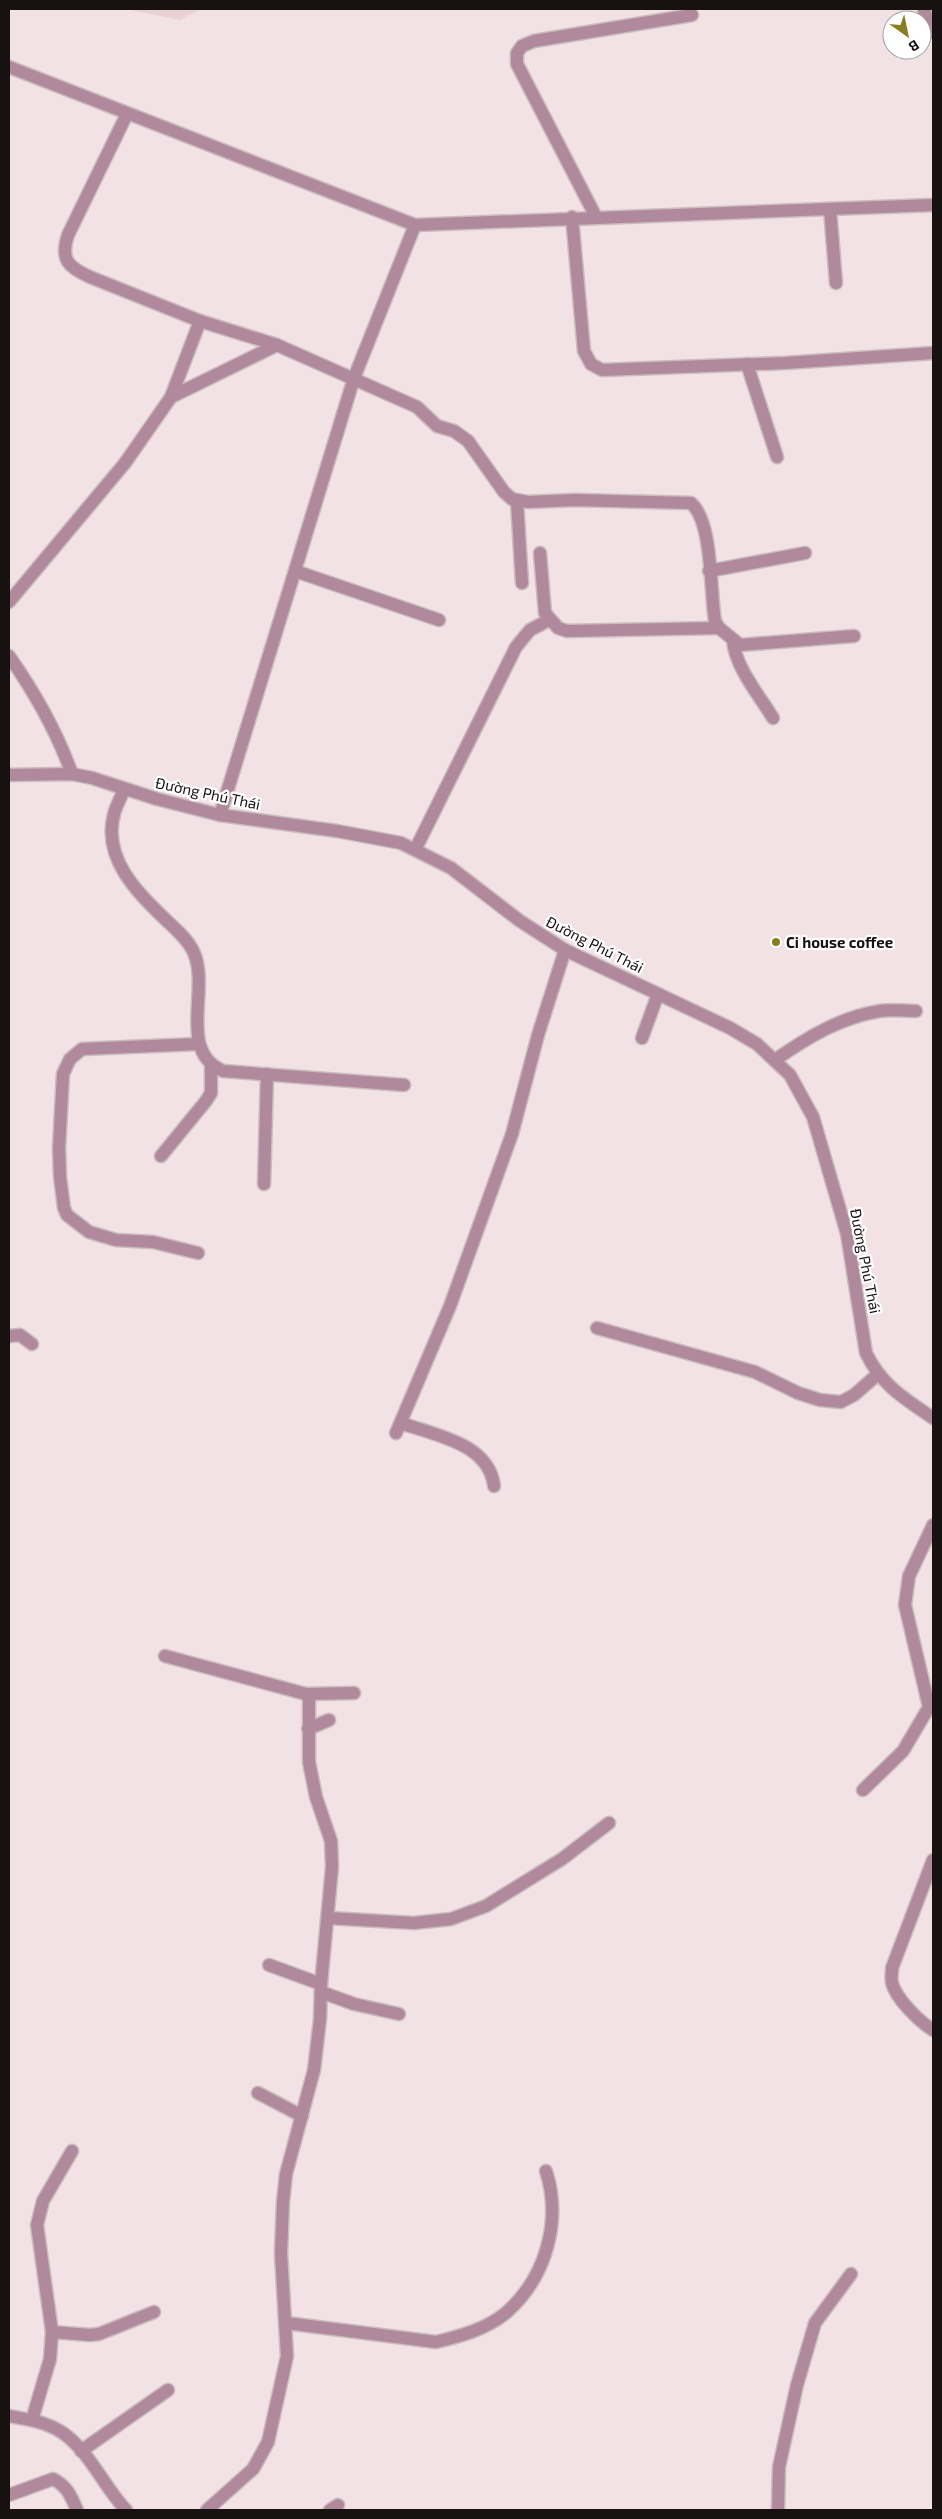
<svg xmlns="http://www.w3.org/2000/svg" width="942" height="2519" viewBox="0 0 942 2519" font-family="'Exo 2',sans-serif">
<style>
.built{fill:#ead1d4}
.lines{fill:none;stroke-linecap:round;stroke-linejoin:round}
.minor-casing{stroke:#cbbcbf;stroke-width:15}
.minor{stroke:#b08a9c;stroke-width:12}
.poi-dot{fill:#887e24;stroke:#fff;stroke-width:2}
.labels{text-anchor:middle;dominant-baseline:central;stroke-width:4.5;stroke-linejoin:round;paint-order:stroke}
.street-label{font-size:15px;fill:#171112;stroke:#fff}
.poi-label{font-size:15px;font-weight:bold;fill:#171112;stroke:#fff;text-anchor:start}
</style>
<rect width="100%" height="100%" fill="#f3e2e5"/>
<polygon class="built" points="126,9 201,9 180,20"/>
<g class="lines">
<g class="minor-casing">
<g id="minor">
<polyline points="924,10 933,32"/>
<polyline points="9,67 415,225 933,205"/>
<path d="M127,114L68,235C60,260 68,267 90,277L200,321"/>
<polyline points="830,209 836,283"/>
<polyline points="572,217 584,351 591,364 602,370 785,363 933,353"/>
<polyline points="596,217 517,64 517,53 522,46 534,41 692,15"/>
<polyline points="747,364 777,457"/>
<polyline points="171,397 277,345"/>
<polyline points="517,501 522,583"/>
<polyline points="540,553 545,613 558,628 567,631 719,628"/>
<polyline points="295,571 439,620"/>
<polyline points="709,571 805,553"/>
<path d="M9,602L125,463L171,397L200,321L277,345L417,407L437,426L454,431L468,441L504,492L512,499L528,502L575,500L691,503C713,522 710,592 715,621L719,628L740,645L854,636"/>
<path d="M733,640C735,667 759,695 773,718"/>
<path d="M9,656C35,693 57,732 72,774"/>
<path d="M9,775L72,774L92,778L157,799L220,815L337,831L401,843L451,868L520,921L565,950L730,1028L757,1044L790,1075L813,1117L847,1234L866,1353C882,1386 905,1399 933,1418"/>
<path d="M124,790C121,797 116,806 114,814C102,859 138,893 167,921C177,930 189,941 194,953C210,990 177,1051 223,1071L404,1085"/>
<polyline points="220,815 354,378 415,225"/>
<polyline points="416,848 516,647 530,630 549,620"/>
<polyline points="642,1038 658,994"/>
<path d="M775,1060C808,1037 841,1017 880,1011C891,1009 904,1011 916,1011"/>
<polyline points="161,1156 206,1101 211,1093 211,1066"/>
<polyline points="264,1184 267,1074"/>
<polyline points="198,1253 153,1242 116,1240 89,1232 67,1215 64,1208 60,1177 59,1148 63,1074 70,1059 82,1049 198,1044"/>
<polyline points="597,1328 755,1372 798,1393 820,1400 841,1402 854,1395 878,1374"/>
<polyline points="9,1336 20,1335 32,1344"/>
<path d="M401,1423C434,1435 489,1443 494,1486"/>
<polyline points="396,1433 450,1306 512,1134 538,1035 565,950"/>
<polyline points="165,1656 306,1694 309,1699 309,1762 316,1797 331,1841 332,1867 321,1984 320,2019 314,2070 286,2174 283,2202 281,2253 287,2356 268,2442 253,2469 207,2510"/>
<polyline points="306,1694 354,1693"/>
<polyline points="308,1729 329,1720"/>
<polyline points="863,1790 903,1751 929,1707 905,1605 909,1576 933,1525"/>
<path d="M933,1860L892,1968C892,1972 891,1979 892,1983C896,1999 920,2022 933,2030"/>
<polyline points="328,1918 414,1923 451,1919 486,1906 562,1859 609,1823"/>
<polyline points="269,1965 321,1984"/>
<polyline points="321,1992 354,2004 399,2014"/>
<polyline points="258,2093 302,2116"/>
<path d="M286,2323L436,2342C461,2336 487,2329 507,2312C546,2277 562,2221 546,2171"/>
<polyline points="52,2332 90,2335 99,2334 154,2312"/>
<path d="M9,2416C27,2419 47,2422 63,2433C90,2452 104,2487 126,2510"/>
<polyline points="32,2420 50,2359 52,2332 37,2225 43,2201 72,2151"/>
<polyline points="81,2451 168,2390"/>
<path d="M9,2495L53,2479C67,2486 71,2496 77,2510"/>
<polyline points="330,2510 338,2505"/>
<polyline points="778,2510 779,2467 797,2385 815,2323 851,2274"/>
</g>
</g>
<use href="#minor" class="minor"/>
</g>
<circle class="poi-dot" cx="776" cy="942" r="5"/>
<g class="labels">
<g class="street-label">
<text transform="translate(208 793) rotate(12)">Đường Phú Thái</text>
<text transform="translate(595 944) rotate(27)">Đường Phú Thái</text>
<text transform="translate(866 1261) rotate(79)">Đường Phú Thái</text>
</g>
<g class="poi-label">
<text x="786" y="942">Ci house coffee</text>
</g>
</g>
<rect width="942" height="2519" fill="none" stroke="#171112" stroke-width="20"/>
<g transform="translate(907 35) rotate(147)"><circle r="24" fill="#ffffff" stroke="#a2a0a0"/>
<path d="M0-4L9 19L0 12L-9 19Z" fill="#887e24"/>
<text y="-8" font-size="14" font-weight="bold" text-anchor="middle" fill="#171112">B</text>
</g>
</svg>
